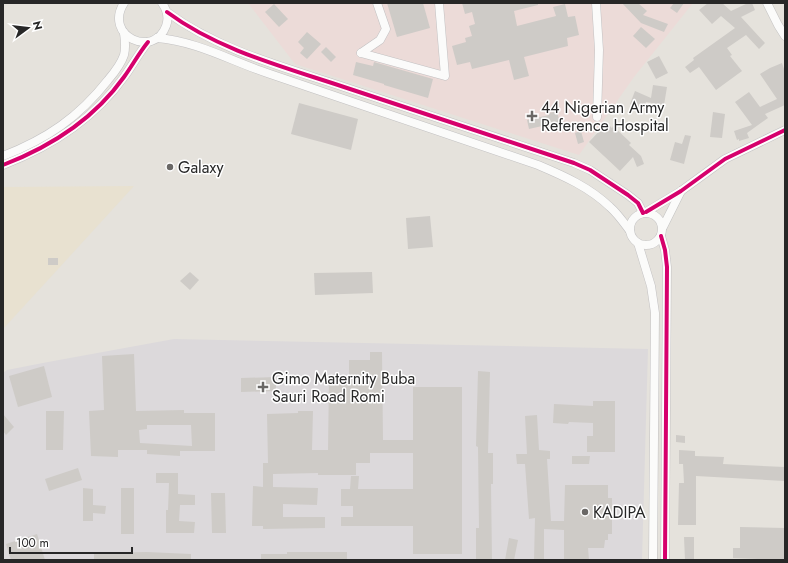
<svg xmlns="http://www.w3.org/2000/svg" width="788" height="563" viewBox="0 0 788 563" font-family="Jost,sans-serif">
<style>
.industrial{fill:#dcd9db}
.education{fill:#e8e1d0}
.medical{fill:#ecdbd8}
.building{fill:#cecbc7;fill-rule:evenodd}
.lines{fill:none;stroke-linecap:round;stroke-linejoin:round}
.minor-casing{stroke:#c2c1c2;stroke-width:9}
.minor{stroke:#fbfbfa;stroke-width:8}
.cycleway-casing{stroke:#fff;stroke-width:6}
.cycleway{stroke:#d6006c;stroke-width:4}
.poi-dot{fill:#6a6866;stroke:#fff;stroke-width:1.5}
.labels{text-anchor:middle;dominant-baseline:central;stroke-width:3;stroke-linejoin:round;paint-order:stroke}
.poi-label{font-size:16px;fill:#272727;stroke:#fff;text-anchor:start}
</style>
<rect width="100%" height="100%" fill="#e5e2dc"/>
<polygon class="industrial" points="174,339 648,349 642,560 3,560 3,373 7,370 48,362"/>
<polygon class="education" points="134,186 59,268 3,329 3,187"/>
<polygon class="medical" points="248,3 693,3 634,77 579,155 295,64"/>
<g class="building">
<polygon points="387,3 423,3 430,28 397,37"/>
<polygon points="462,3 538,3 538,5 514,11 517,26 556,16 553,7 565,4 568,17 575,16 579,35 567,38 568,46 524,57 529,76 514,80 509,60 472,69 470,62 457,65 452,46 466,42 465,38 472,36 469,26 475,24 472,12 465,14"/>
<polygon points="622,3 638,3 647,11 643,15 668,24 664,32 641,23"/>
<polygon points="674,3 684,3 677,13 670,8"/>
<polygon points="708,3 722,3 731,11 748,3 752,3 755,10 741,17 765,43 759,49 746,35 727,48 732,55 730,56 742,71 716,90 699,67 690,73 685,67 694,60 693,58 735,28 721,16 712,24 699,10"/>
<polygon points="274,4 288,19 279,27 265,12"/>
<polygon points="641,27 655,39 646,48 633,36"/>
<polygon points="307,32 321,44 307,59 300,53 304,48 298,42"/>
<polygon points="326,47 336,57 331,62 321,52"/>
<polygon points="659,56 668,73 656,79 647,62"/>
<polygon points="356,62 373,66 374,62 433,79 428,98 384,85 384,84 353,75"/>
<polygon points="782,63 785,72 785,105 765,114 768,118 747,133 749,138 739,141 739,139 737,140 734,131 752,125 735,102 749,92 760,107 777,99 760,74 770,68"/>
<polygon points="653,85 667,87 664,105 646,102 643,109 630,104 635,91 651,98"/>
<polygon points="299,103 358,119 351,150 291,134"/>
<polygon points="557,111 561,128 553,130 551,124 529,129 527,120 549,115 549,113"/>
<polygon points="713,112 725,114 722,138 710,137"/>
<polygon points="607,123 612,128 613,126 631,143 629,145 641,156 644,164 637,167 633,157 620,171 589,142"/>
<polygon points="581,131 584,142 578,144 575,133"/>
<polygon points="685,135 691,136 684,164 670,160 675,142 682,144"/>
<polygon points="430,216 433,247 408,249 406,218"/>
<rect x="48" y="258" width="10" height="7"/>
<polygon points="190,272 199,280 190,290 180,281"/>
<polygon points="372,272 373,293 315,295 314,273"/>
<polygon points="370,352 382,352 383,440 413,440 413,387 462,387 462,554 413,554 413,526 341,526 341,517 353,517 353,506 341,506 341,489 350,489 351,476 359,476 358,489 413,489 413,453 370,453 370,463 356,463 356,475 318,475 318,473 273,474 273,487 318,488 317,505 283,504 283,517 325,517 325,528 263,529 263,526 252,526 253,486 263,487 263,463 268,463 267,414 298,413 298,411 313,411 312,450 328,450 329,378 349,379 349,360 370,360"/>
<path d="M134,354L136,411L184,410V413H215V451H180V456L147,454V450H118V457L91,456L89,411L104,410L102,356ZM147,425H191L192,446L140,443L139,430L147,429Z"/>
<polygon points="44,366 52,397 18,407 9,376"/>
<polygon points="478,371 490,372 488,453 493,453 493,484 491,484 492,560 476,560 476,528 479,528 478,447 476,446"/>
<polygon points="276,377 276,391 241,392 241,378"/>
<polygon points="593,401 615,401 615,452 587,452 587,436 593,436 593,423 569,422 568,424 553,423 554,404 593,406"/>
<polygon points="46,411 64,411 63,450 46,450"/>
<polygon points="3,414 14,427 6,435 3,431"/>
<polygon points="537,415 539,450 550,451 550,459 547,459 551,521 564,521 565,485 608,485 608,498 612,498 612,534 608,534 608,540 605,540 604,548 588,548 589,560 564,560 564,530 544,529 544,560 534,560 535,518 529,519 525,464 517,464 516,454 527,454 525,416"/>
<polygon points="676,435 685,436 685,443 676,442"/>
<polygon points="679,450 695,451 695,456 724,457 723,464 785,467 784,481 696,476 696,525 678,525 679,483 684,483 683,464 679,464"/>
<polygon points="572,456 590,456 589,464 572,464"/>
<polygon points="78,468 82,480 49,491 45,479"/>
<polygon points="156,473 178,473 178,494 195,495 195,505 180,505 179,521 195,522 194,533 166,533 166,510 168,510 169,483 156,483"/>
<polygon points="83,488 93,489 93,505 106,506 105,514 93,513 93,521 83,521"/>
<rect x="121" y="488" width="13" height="46"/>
<polygon points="211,493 225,493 226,533 212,533"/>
<polygon points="740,527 785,528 785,560 733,558 733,548 740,548"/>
<polygon points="37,534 45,560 11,560 6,544"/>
<polygon points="684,537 694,537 694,560 685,560"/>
<polygon points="509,538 518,540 514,560 505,560"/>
<polygon points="147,552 191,554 191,560 94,560 94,553"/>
<polygon points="287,552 347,552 347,560 261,560 261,554 287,554"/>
</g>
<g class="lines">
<g class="minor-casing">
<g id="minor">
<path d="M124,3C103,36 154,59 166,26C169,18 167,10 162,3"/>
<polyline points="596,3 599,50 597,117"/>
<polyline points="767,3 778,25 785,36"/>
<path d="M167,12C218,50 284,67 344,87C421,112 497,138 574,163L590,170L628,195L638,203L643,213"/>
<path d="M157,38C197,41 233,62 270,74C359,104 449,135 538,165C564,176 589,187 610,207C618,214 624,223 630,231"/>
<polyline points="361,53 445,76 439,3"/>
<polyline points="361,53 380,40 386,29 377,3"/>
<path d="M3,156C47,139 79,117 108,80C114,73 121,64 124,55C126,48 125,40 124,33"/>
<path d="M3,165C50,147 94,119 124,77C132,66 139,53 148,42"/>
<polyline points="646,212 681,191 725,159 785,130"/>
<circle cx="646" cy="229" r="16"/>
<polyline points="663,227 681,191"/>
<polyline points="661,236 665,250 667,267 665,560"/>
<polyline points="638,243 651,286 655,313 653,560"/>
</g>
</g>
<use href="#minor" class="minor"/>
<g class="cycleway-casing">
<g id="cycleway">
<path d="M167,12C218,50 284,67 344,87C421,112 497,138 574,163L590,170L628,195L638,203L643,213"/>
<path d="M3,165C50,147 94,119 124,77C132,66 139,53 148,42"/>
<polyline points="646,212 681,191 725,159 785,130"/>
<polyline points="661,236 665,250 667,267 665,560"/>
</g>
</g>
<use href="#cycleway" class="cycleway"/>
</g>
<g class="poi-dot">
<path d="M530 110h4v4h4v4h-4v4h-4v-4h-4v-4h4z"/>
<circle cx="170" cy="167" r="4"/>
<path d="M261 381h4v4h4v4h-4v4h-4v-4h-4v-4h4z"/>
<circle cx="585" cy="512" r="4"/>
</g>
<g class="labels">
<g class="poi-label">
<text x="541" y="107">44 Nigerian Army<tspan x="541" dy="18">Reference Hospital</tspan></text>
<text x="178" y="167">Galaxy</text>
<text x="272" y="378">Gimo Maternity Buba<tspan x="272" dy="18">Sauri Road Romi</tspan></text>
<text x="593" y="512">KADIPA</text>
</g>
</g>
<rect width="788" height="563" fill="none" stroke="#272727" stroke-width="8"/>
<g transform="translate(28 28) rotate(75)" stroke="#ffffff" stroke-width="3" paint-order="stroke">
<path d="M0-3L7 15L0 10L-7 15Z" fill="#272727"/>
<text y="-6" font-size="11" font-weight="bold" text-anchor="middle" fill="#272727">N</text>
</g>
<path d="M10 547v6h122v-6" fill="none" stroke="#272727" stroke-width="2"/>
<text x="16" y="547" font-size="12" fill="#272727" stroke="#ffffff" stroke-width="3" paint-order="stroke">100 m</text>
</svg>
